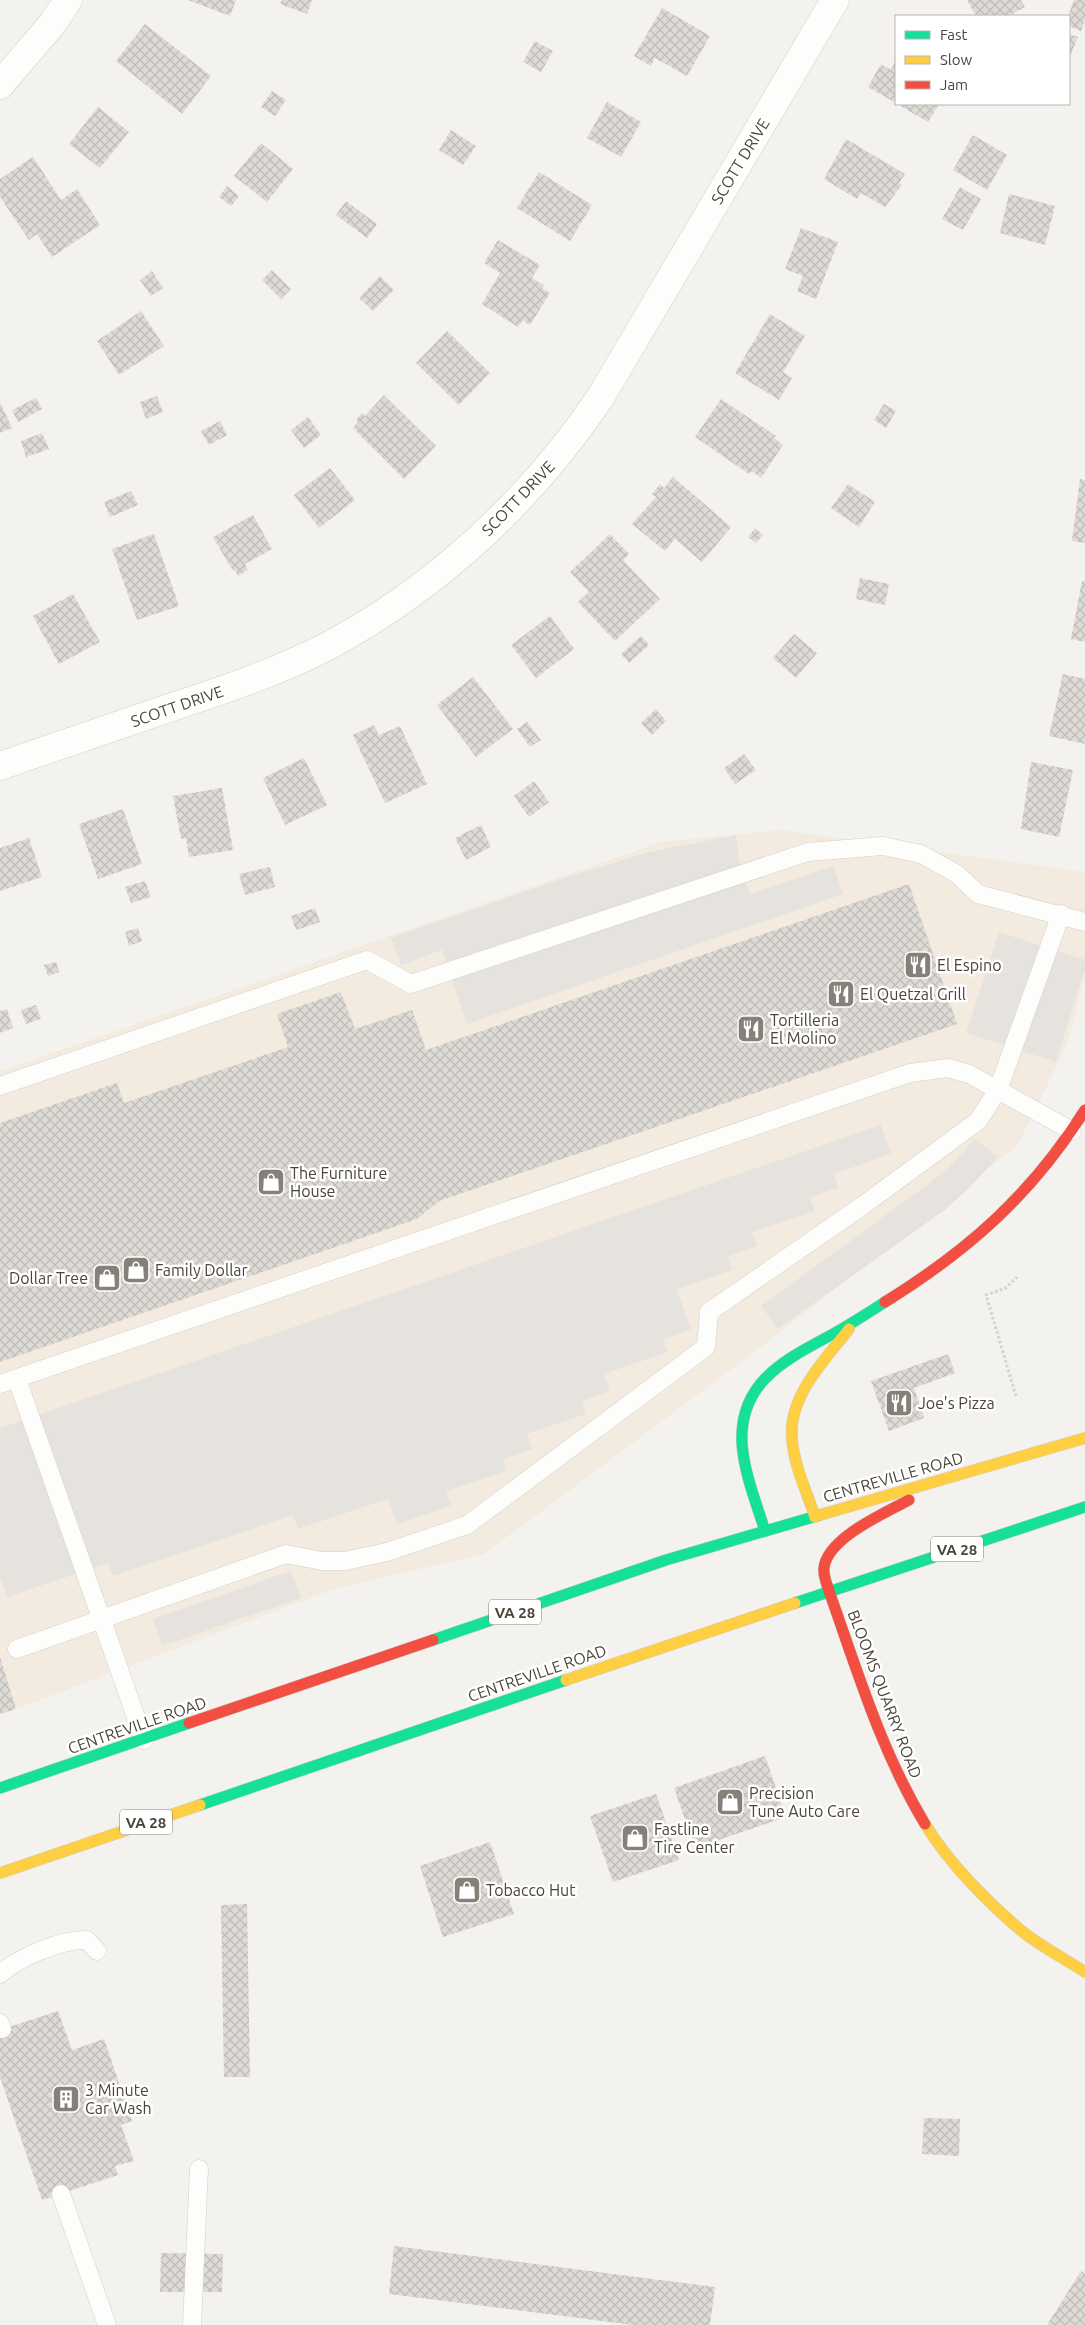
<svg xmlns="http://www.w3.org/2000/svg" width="1085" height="2325" viewBox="0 0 1085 2325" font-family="Ubuntu,sans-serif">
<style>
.commercial{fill:#f3ebdf}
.parking{fill:#e6e3df}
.building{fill:url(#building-cross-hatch)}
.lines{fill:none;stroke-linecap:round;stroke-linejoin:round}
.lane-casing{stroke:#d2d0cb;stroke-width:19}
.street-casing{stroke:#d2d0cb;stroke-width:29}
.fast-casing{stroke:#d3cfc5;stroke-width:12}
.slow-casing{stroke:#d3cfc5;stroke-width:12}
.jam-casing{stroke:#d3cfc5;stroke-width:12}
.path{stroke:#d3d2cc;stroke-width:3;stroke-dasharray:2.5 2.5;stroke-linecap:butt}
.lane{stroke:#fdfdfc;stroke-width:18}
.street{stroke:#fdfdfc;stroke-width:28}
.fast{stroke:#16e098;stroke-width:11}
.slow{stroke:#ffcf43;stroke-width:11}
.jam{stroke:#f24e42;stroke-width:11}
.labels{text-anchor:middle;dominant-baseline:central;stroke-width:5;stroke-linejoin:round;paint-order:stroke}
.shield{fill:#fff;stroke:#817c74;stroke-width:1}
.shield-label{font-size:15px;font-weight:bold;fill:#4b4439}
.street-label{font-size:16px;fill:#4b4439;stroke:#fff}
.poi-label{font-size:16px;fill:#4b4439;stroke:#fff;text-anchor:start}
</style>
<defs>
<pattern id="building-cross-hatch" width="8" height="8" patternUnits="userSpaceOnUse" patternTransform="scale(1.25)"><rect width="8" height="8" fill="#dedbd6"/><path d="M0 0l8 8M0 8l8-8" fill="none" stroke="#c0bdb8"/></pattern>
</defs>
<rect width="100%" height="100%" fill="#f4f2ee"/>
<polygon class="commercial" points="781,830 1085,872 1085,975 1069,1040 1018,1145 748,1357 484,1554 334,1589 0,1715 0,1071 661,842"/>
<g class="parking">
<polygon points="736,835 739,861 750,894 833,866 843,894 467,1024 442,950 401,965 391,938 564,878 649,852"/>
<polygon points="999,932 1085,960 1085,969 1056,1062 966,1033"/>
<polygon points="881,1125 891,1154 834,1174 838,1188 810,1197 815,1211 752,1232 757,1246 728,1256 732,1270 677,1289 691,1330 663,1339 668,1352 604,1374 610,1391 582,1401 586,1414 527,1434 532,1449 503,1459 506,1471 446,1491 451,1506 397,1524 388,1499 298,1529 293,1515 113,1576 108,1563 7,1597 0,1576 0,1428"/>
<polygon points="975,1139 998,1157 969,1188 946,1209 778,1329 761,1306 927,1185 948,1168"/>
<polygon points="291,1571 301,1598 162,1646 153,1619"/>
</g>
<g class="building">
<polygon points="188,0 236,0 230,16"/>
<polygon points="282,0 312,0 307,14 280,4"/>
<polygon points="967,0 1021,0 1025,7 1008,16 976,16"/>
<polygon points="1074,0 1085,0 1085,20 1081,31 1069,26 1068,16"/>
<polygon points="662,8 710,36 687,76 655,58 651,66 634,56"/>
<polygon points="145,24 211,76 182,114 116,61"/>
<polygon points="1069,34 1078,37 1069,59"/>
<polygon points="535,41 553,51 541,72 523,62"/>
<polygon points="896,59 896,103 868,87 881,64 891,70"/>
<polygon points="272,91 286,100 275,116 261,107"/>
<polygon points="607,102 641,122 621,157 587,138"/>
<polygon points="897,104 939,104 928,122"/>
<polygon points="98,107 129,132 100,168 69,144"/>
<polygon points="451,130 476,146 463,165 439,150"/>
<polygon points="973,135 1007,155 987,190 953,170"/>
<polygon points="846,139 905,174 899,183 902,185 885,207 861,193 857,199 824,179"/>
<polygon points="261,143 293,169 267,202 234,176"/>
<polygon points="33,157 61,200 77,189 100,225 52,257 37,234 29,240 0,197 0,179"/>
<polygon points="539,172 592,205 570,241 517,208"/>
<polygon points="227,186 239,196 231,206 219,197"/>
<polygon points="960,187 981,199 963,230 942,219"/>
<polygon points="1009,194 1055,206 1045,245 1000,233"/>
<polygon points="346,201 377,224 367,238 336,215"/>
<polygon points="801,228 838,242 816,299 797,291 803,276 785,269"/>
<polygon points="498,240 540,265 532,278 544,285 542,288 550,293 530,325 523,320 518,327 482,304 500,273 484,263"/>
<polygon points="272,270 291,289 281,299 262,280"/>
<polygon points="152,271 163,288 151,296 140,280"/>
<polygon points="380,276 394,290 373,311 359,298"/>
<polygon points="141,311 164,346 119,375 97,341"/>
<polygon points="770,314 805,336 783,372 792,378 779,400 735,373"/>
<polygon points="447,331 490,373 459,405 416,363"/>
<polygon points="384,395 436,446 404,479 353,428 358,422 356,420 362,413 365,416"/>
<polygon points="157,396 163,412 146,419 140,402"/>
<polygon points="36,398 42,409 18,422 12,410"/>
<polygon points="721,399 776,436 774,438 783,445 761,478 752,471 749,474 695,437"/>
<polygon points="0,402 12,428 0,433"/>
<polygon points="884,404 896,411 886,428 874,420"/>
<polygon points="308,417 321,435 304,448 291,430"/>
<polygon points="220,421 227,435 209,445 201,431"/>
<polygon points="42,433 49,449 26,457 21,441"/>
<polygon points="330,468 355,500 319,528 294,495"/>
<polygon points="673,477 731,527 702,562 675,539 665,551 632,524 656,497 652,494 660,484 664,488"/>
<polygon points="1080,479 1085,480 1085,543 1072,541"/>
<polygon points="848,484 875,502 859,527 831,508"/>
<polygon points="131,491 138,505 110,517 104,502"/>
<polygon points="253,515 272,549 245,564 248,570 238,576 235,570 233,571 213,537"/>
<polygon points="755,528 763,535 756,543 748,537"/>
<polygon points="154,534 179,606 137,620 112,549"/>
<polygon points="610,534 629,554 623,560 660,599 615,641 578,602 589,592 570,572"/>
<polygon points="860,578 889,584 885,605 856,599"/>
<polygon points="1082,581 1085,581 1085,642 1071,639"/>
<polygon points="73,594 100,642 59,664 33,616"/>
<polygon points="550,616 574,649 536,678 511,645"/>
<polygon points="794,634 817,653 796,678 773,658"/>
<polygon points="641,636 649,645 629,663 621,654"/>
<polygon points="1063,674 1085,679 1085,744 1049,736"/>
<polygon points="473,677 513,729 476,757 437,705"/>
<polygon points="656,709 666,721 652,735 641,723"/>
<polygon points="527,722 541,740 530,747 517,729"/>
<polygon points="374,725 379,735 400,726 427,784 385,803 353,735"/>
<polygon points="744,754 756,770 735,784 724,768"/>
<polygon points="304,758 327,805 285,825 263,778"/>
<polygon points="1031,762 1073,770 1059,837 1021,829"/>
<polygon points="534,781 549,802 529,817 514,796"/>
<polygon points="222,788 233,850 189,857 186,838 181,839 173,796"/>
<polygon points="123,809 142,864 98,879 79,824"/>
<polygon points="481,825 491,847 466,860 455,838"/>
<polygon points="29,838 42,877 0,891 0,848"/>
<polygon points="270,867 275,887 245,895 239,874"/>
<polygon points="145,881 151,897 131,903 125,887"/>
<polygon points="909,884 957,1024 439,1201 417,1219 0,1362 0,1123 117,1083 124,1103 288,1047 277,1014 341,992 355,1029 412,1010 426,1050"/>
<polygon points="315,908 320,922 296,930 291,916"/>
<polygon points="138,928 142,941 129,946 125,932"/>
<polygon points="56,962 59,972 48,976 44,965"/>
<polygon points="36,1005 41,1019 26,1024 21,1010"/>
<polygon points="7,1009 13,1028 0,1033 0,1011"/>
<polygon points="948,1354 955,1373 914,1388 924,1418 889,1431 871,1381"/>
<polygon points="0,1657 16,1709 0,1714"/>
<polygon points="765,1756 786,1817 695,1848 674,1788"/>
<polygon points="656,1794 679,1860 613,1882 590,1816"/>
<polygon points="490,1842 514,1914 443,1937 420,1866"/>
<polygon points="247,1904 250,2077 224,2077 221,1905"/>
<polygon points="58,2011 72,2050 104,2039 132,2121 121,2125 134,2161 115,2166 118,2175 42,2200 0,2077 0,2030"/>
<polygon points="924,2118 960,2119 959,2156 922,2154"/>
<polygon points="394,2246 715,2287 710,2325 633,2325 389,2294"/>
<polygon points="161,2253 223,2254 222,2292 160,2292"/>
<polygon points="1081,2271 1085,2274 1085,2325 1047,2325"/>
</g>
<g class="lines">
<g class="lane-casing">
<g id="lane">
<polyline points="0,1086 367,960 411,984 808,852 883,846 921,854 957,874 978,894 1085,922"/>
<polyline points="17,1379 144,1740"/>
<polyline points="0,1384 910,1073 948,1068 969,1074 1072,1131"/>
<polyline points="17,1649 286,1554 322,1561 345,1561 387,1552 467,1525 706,1347 709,1312 862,1206 978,1121 998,1090 1061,914"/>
<path d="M0,1974C20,1957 61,1939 87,1940L97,1951"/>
<polyline points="0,2023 2,2029"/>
<polyline points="61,2194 107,2325"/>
<polyline points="192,2325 199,2169"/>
</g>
</g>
<g class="street-casing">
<g id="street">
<polyline points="0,85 53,23 68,0"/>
<path d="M0,766C57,746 114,727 172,707C224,690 277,672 326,647C437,588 530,501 600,398L835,0"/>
</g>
</g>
<g class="fast-casing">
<g id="fast">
<path d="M765,1531C756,1502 744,1473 742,1443C739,1381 787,1359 833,1334C851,1324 868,1313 885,1302"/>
<polyline points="795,1603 1085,1507"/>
<polyline points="433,1640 666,1560 820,1515"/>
<polyline points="0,1788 189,1723"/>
<polyline points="200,1805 566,1680"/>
</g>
</g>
<g class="slow-casing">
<g id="slow">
<polyline points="820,1515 1085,1438"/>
<path d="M815,1517C807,1492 794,1466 792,1439C788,1396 825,1360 849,1329"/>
<polyline points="566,1680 795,1603"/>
<path d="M925,1824C948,1862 988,1903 1023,1932C1042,1947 1065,1959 1085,1972"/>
<polyline points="0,1873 200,1805"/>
</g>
</g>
<g class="jam-casing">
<g id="jam">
<path d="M885,1302C969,1250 1032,1194 1085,1110"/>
<path d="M829,1591C857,1670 881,1751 925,1824"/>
<path d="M829,1591C827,1584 823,1576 824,1568C827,1538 885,1513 909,1500"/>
<polyline points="189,1723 433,1640"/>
</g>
</g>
<polyline class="path" points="1016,1396 986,1295 1006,1288 1017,1277"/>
<use href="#lane" class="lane"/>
<use href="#street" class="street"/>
<use href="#fast" class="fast"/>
<use href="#slow" class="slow"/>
<use href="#jam" class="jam"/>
</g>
<defs>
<g id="restaurant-square" transform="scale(1.4375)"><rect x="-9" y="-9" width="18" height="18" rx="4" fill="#868178" stroke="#fff"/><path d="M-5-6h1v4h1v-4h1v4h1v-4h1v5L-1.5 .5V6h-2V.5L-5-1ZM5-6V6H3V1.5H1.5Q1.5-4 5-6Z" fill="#fff"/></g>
<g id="shop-square" transform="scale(1.4375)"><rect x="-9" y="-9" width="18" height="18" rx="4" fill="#868178" stroke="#fff"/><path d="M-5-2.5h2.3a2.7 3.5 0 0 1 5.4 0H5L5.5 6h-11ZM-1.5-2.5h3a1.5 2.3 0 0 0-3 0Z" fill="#fff"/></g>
<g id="building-square" transform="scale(1.4375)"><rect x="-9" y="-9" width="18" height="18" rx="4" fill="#868178" stroke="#fff"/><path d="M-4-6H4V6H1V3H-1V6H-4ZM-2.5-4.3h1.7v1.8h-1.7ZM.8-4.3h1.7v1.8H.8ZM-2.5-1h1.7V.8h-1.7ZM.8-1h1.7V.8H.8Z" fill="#fff"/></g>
</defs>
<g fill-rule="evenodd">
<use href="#restaurant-square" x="918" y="965"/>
<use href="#restaurant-square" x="841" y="994"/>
<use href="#restaurant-square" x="751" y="1029"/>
<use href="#shop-square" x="271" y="1182"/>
<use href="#shop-square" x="136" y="1270"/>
<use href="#shop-square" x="107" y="1278"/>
<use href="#restaurant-square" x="899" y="1403"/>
<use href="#shop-square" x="730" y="1802"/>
<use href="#shop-square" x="635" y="1838"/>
<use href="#shop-square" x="467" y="1890"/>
<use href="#building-square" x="66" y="2099"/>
</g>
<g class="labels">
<g class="shield">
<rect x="931" y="1536.5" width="52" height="25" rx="4"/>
<rect x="489" y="1599.5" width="52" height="25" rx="4"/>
<rect x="120" y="1809.5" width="52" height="25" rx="4"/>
</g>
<g class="shield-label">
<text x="957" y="1549">VA 28</text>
<text x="515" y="1612">VA 28</text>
<text x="146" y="1822">VA 28</text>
</g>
<g class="street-label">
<text transform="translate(740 161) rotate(-59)">SCOTT DRIVE</text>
<text transform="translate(518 498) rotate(-46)">SCOTT DRIVE</text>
<text transform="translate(177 706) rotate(-19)">SCOTT DRIVE</text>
<text transform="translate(893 1477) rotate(-16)">CENTREVILLE ROAD</text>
<text transform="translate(537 1673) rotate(-19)">CENTREVILLE ROAD</text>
<text transform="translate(885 1694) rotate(69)">BLOOMS QUARRY ROAD</text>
<text transform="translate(137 1725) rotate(-19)">CENTREVILLE ROAD</text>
</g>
<g class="poi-label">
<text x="937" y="965">El Espino</text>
<text x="860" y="994">El Quetzal Grill</text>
<text x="770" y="1020">Tortilleria<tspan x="770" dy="18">El Molino</tspan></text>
<text x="290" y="1173">The Furniture<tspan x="290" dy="18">House</tspan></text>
<text x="155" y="1270">Family Dollar</text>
<text x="88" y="1278" text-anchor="end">Dollar Tree</text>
<text x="918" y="1403">Joe's Pizza</text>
<text x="749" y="1793">Precision<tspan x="749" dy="18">Tune Auto Care</tspan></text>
<text x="654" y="1829">Fastline<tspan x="654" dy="18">Tire Center</tspan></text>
<text x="486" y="1890">Tobacco Hut</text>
<text x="85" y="2090">3 Minute<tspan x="85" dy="18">Car Wash</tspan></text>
</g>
</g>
<rect x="895" y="15" width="175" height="90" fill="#ffffff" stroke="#b7b4b0"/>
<rect x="905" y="31" width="25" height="8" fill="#16e098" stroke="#b7b4b0"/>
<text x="940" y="40" font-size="15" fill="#4b4439">Fast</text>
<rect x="905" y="56" width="25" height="8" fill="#ffcf43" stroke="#b7b4b0"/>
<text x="940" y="65" font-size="15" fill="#4b4439">Slow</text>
<rect x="905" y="81" width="25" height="8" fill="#f24e42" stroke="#b7b4b0"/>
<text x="940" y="90" font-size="15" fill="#4b4439">Jam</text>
</svg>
